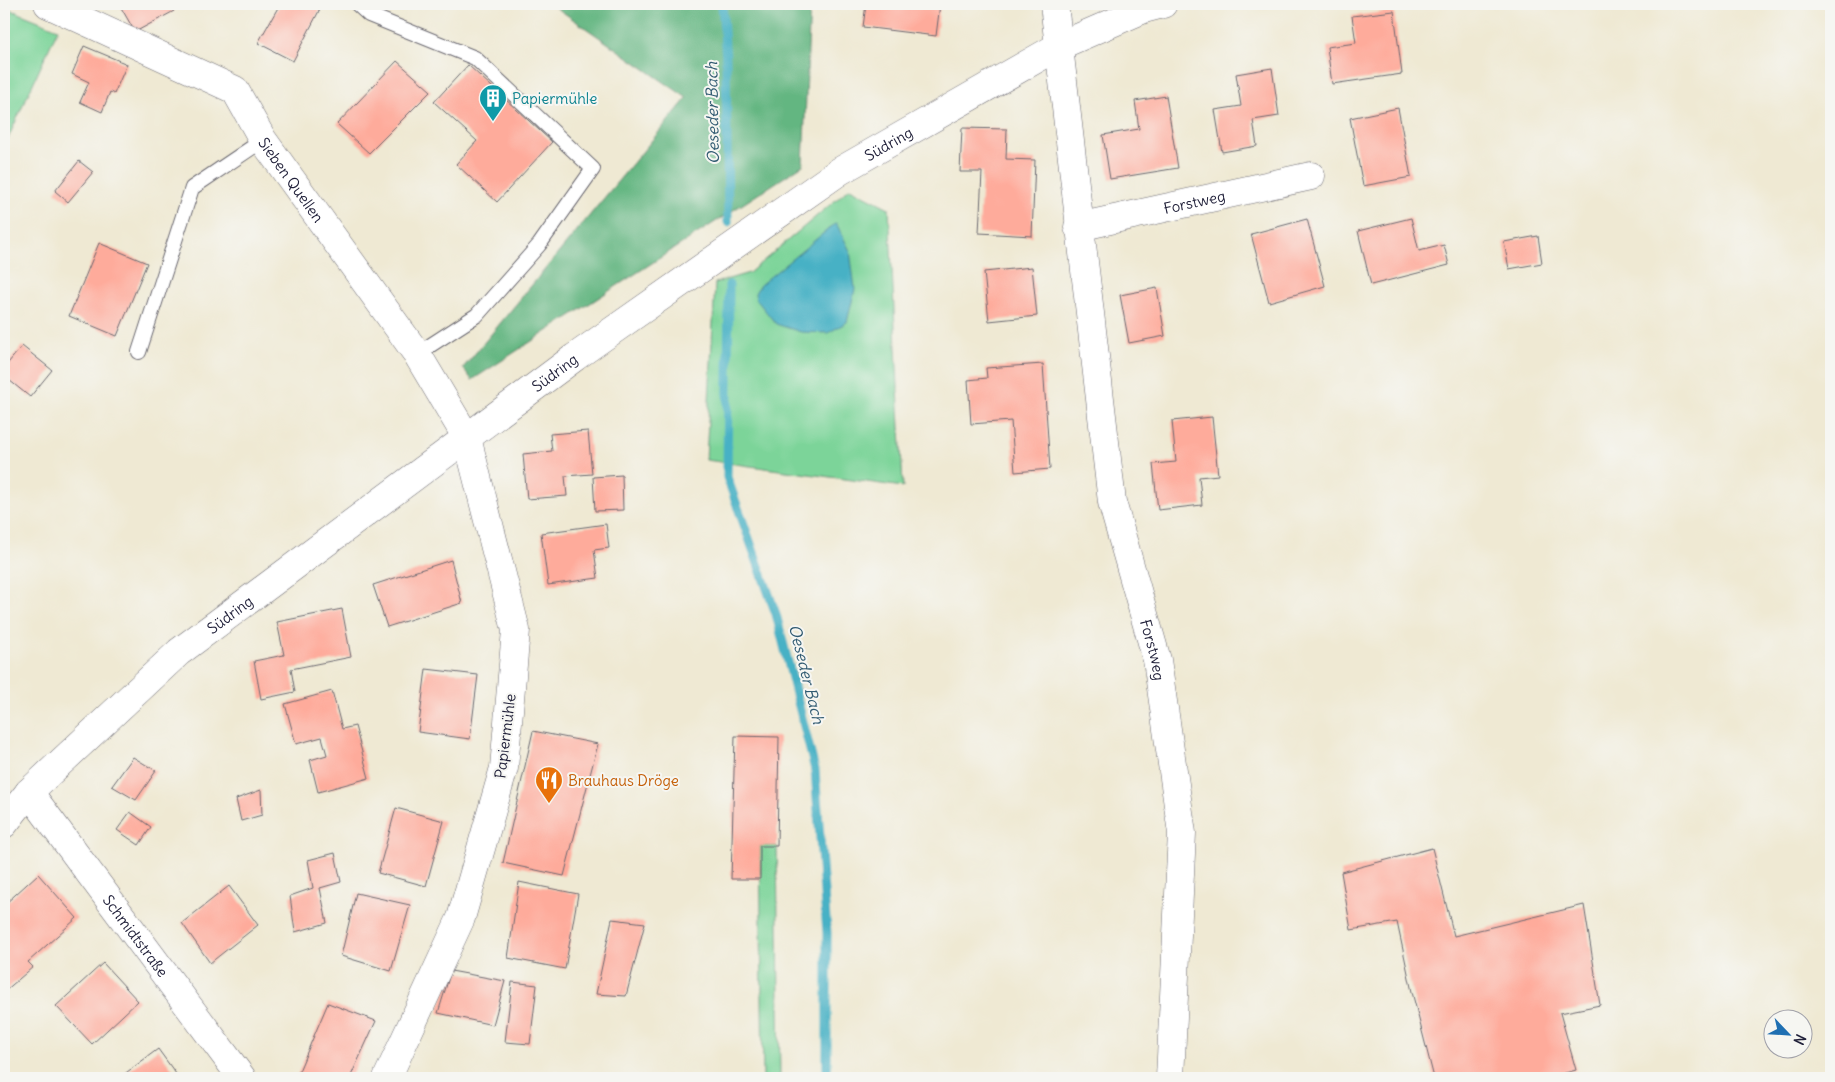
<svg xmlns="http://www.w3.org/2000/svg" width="1835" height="1082" viewBox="0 0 1835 1082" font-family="Delius,sans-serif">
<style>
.green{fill:#7bd499;stroke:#4e7b6a}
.forest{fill:#64b681;stroke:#436c5e}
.water{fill:#47b1c5;stroke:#346a80}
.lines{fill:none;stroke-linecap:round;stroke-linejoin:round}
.stream{stroke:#47b1c5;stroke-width:9}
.building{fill:#feab9b}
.service-casing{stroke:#6a6870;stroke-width:16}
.minor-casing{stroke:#6a6870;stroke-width:29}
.service{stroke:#fff;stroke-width:14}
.minor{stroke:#fff;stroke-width:28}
.labels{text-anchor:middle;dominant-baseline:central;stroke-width:4;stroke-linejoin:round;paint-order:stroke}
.culture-label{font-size:15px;fill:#0d838f;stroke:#f6f6f2;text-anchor:start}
.street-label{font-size:15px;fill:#22223b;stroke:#f6f6f2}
.food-label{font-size:15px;fill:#c56008;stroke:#f6f6f2;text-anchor:start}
.water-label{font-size:16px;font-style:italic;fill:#315b72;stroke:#f6f6f2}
</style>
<rect width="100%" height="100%" fill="#f6f6f2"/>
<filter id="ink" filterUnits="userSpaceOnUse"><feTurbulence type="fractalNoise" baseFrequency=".02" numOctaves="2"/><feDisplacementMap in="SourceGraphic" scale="10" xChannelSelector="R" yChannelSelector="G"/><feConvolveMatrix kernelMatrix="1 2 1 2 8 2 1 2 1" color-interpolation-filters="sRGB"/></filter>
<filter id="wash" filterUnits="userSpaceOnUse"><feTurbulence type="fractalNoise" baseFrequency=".0096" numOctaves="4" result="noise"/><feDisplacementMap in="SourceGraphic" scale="20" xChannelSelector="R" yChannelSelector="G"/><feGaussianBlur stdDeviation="1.12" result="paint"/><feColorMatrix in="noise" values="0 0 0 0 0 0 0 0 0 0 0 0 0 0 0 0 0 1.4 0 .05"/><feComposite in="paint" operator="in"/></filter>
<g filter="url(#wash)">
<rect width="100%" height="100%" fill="#efe9d3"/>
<g class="green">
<polygon points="4,7 58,29 4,147"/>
<polygon points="850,188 889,208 903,487 706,460 715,283 749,273"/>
<polygon points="760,846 777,846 780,1078 763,1078"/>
</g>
<polygon class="forest" points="551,4 810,4 803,165 472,380 463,368 687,98"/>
<polygon class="water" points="836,223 850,251 855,289 847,322 828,333 801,332 776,324 756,299 755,293 760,285"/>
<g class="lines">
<g class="stream">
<polyline points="722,4 726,59 728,222"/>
<polyline points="729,285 727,477 776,614 815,770 827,933 827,1078"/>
</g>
</g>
<g id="blocks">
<g class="building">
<polygon points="119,4 170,4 174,11 135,32"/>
<polygon points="280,4 309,4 320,9 293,61 258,43"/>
<polygon points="866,4 940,4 936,36 863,27"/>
<polygon points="1394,11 1402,74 1332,84 1327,47 1356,43 1352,16"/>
<polygon points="84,46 127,64 114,94 110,92 102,112 80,102 89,82 72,74"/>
<polygon points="397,61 431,91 369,153 337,124"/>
<polygon points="468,65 552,142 497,202 456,164 477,141 434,102"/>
<polygon points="1272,68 1279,116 1253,120 1257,146 1222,152 1215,110 1241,106 1236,74"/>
<polygon points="1166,96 1178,168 1110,179 1103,135 1139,129 1135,101"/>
<polygon points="1398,108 1411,177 1363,186 1350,118"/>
<polygon points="962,128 1007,129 1006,159 1035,160 1032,236 979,233 982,172 960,172"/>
<polygon points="79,161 93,172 68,202 55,191"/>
<polygon points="1411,218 1419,251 1444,245 1449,265 1371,285 1358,231"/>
<polygon points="1307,219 1325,286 1269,302 1251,234"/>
<polygon points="1538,236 1542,263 1509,269 1504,242"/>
<polygon points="99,243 147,263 117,336 69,316"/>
<polygon points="1032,267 1037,316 989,321 984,272"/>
<polygon points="1157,288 1165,336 1129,343 1120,295"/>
<polygon points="22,346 52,370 30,397 4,376 4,368"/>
<polygon points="1043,364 1050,469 1015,472 1011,421 971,424 968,380 987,378 986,368"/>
<polygon points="1212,417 1218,475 1199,477 1202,505 1158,510 1153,464 1176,462 1172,421"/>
<polygon points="588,431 592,474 565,476 567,496 527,499 523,454 552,451 550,434"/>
<polygon points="622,475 623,510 595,511 593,477"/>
<polygon points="606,524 609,548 594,550 598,578 548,585 541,533"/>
<polygon points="451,560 462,603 387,627 373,585"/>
<polygon points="342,609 351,657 291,669 295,692 261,699 254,661 284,655 277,622"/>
<polygon points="426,669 478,675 470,739 418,732"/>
<polygon points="332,691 342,729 355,726 369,778 318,792 310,760 327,755 322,737 296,744 285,704"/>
<polygon points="533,731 598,744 564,876 503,863"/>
<polygon points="735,736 779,737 777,846 760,846 760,879 731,879"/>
<polygon points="133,757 156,771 136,800 112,786"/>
<polygon points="261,790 262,815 241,821 236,799"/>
<polygon points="396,808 444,821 426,886 378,873"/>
<polygon points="130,812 151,827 139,845 117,830"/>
<polygon points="1432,848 1454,936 1584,905 1600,1005 1560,1013 1576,1070 1547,1078 1434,1078 1412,992 1397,922 1351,930 1341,872"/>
<polygon points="335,853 341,882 320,888 327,923 295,932 290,896 313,888 308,860"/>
<polygon points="38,874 77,918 28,962 33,967 5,991 4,934 7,932 4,929 4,905"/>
<polygon points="519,882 578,894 565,969 508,958"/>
<polygon points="229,886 258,925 210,963 182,923"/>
<polygon points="356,893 410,905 391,971 341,956"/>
<polygon points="612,919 645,923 626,996 596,994"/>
<polygon points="103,963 138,1001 92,1044 56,1006"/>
<polygon points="451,971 505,981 493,1025 438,1013"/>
<polygon points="512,982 537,985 530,1044 505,1042"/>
<polygon points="328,1003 376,1021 350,1078 296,1078"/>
<polygon points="158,1049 179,1078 119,1078"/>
</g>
</g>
</g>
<g filter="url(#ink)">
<use href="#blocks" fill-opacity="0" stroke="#6a6870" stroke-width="1"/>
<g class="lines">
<g class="service-casing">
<g id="service">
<polyline points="357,4 369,15 475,58 593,169 539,245 477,315 417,354"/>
<polyline points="139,352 192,188 263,140"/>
</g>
</g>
<g class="minor-casing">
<g id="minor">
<path id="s1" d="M48,4L235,90L263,140L417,354L467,438L516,630L504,768L461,918L387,1078"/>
<path id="s2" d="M1054,4L1112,502L1157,660L1182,833L1170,1078"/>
<path id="s3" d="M1078,227L1311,176"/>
<path id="s4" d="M29,792L242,1078"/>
<path id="s5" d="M4,824L29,792L179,652L575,357L840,171L1059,46L1144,9L1163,4"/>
</g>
</g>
<use href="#service" class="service"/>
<use href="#minor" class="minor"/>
</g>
</g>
<defs>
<g id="building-pin" transform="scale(1.4375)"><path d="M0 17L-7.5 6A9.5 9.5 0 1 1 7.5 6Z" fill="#0f9aa8" stroke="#f6f6f2"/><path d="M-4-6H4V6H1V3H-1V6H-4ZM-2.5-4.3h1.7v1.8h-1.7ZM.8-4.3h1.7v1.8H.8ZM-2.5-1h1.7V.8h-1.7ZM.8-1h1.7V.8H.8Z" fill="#fff"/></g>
<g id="restaurant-pin" transform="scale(1.4375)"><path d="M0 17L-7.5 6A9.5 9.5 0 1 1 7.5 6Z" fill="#e8710a" stroke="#f6f6f2"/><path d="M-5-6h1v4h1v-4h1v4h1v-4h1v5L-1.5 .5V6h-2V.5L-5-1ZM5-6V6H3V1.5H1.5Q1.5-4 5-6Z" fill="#fff"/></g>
</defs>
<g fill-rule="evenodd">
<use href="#building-pin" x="493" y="98"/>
<use href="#restaurant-pin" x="549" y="780"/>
</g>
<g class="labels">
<g class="culture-label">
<text x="512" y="98">Papiermühle</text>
</g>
<g class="street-label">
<text stroke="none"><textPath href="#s5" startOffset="1119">Südring</textPath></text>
<text stroke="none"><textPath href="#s1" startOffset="312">Sieben Quellen</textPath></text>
<text stroke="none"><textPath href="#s3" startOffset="119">Forstweg</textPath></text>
<text stroke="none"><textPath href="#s5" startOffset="714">Südring</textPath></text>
<text stroke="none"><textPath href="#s5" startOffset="309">Südring</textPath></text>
<text stroke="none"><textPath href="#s2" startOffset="655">Forstweg</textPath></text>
<text transform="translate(505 736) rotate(-83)">Papiermühle</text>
<text stroke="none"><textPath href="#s4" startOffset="179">Schmidtstraße</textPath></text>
</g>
<g class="food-label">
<text x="568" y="780">Brauhaus Dröge</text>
</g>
<g class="water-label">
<text transform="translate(712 113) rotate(-91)">Oeseder Bach</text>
<text transform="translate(807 674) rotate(76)">Oeseder Bach</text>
</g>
</g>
<rect width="1835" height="1082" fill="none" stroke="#f6f6f2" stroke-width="20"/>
<g transform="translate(1788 1034) rotate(115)"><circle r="24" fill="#f6f6f2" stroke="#a1a1a9"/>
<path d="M0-4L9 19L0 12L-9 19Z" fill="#1f6fb2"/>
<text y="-8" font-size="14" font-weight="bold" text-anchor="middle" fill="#22223b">N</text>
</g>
</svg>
